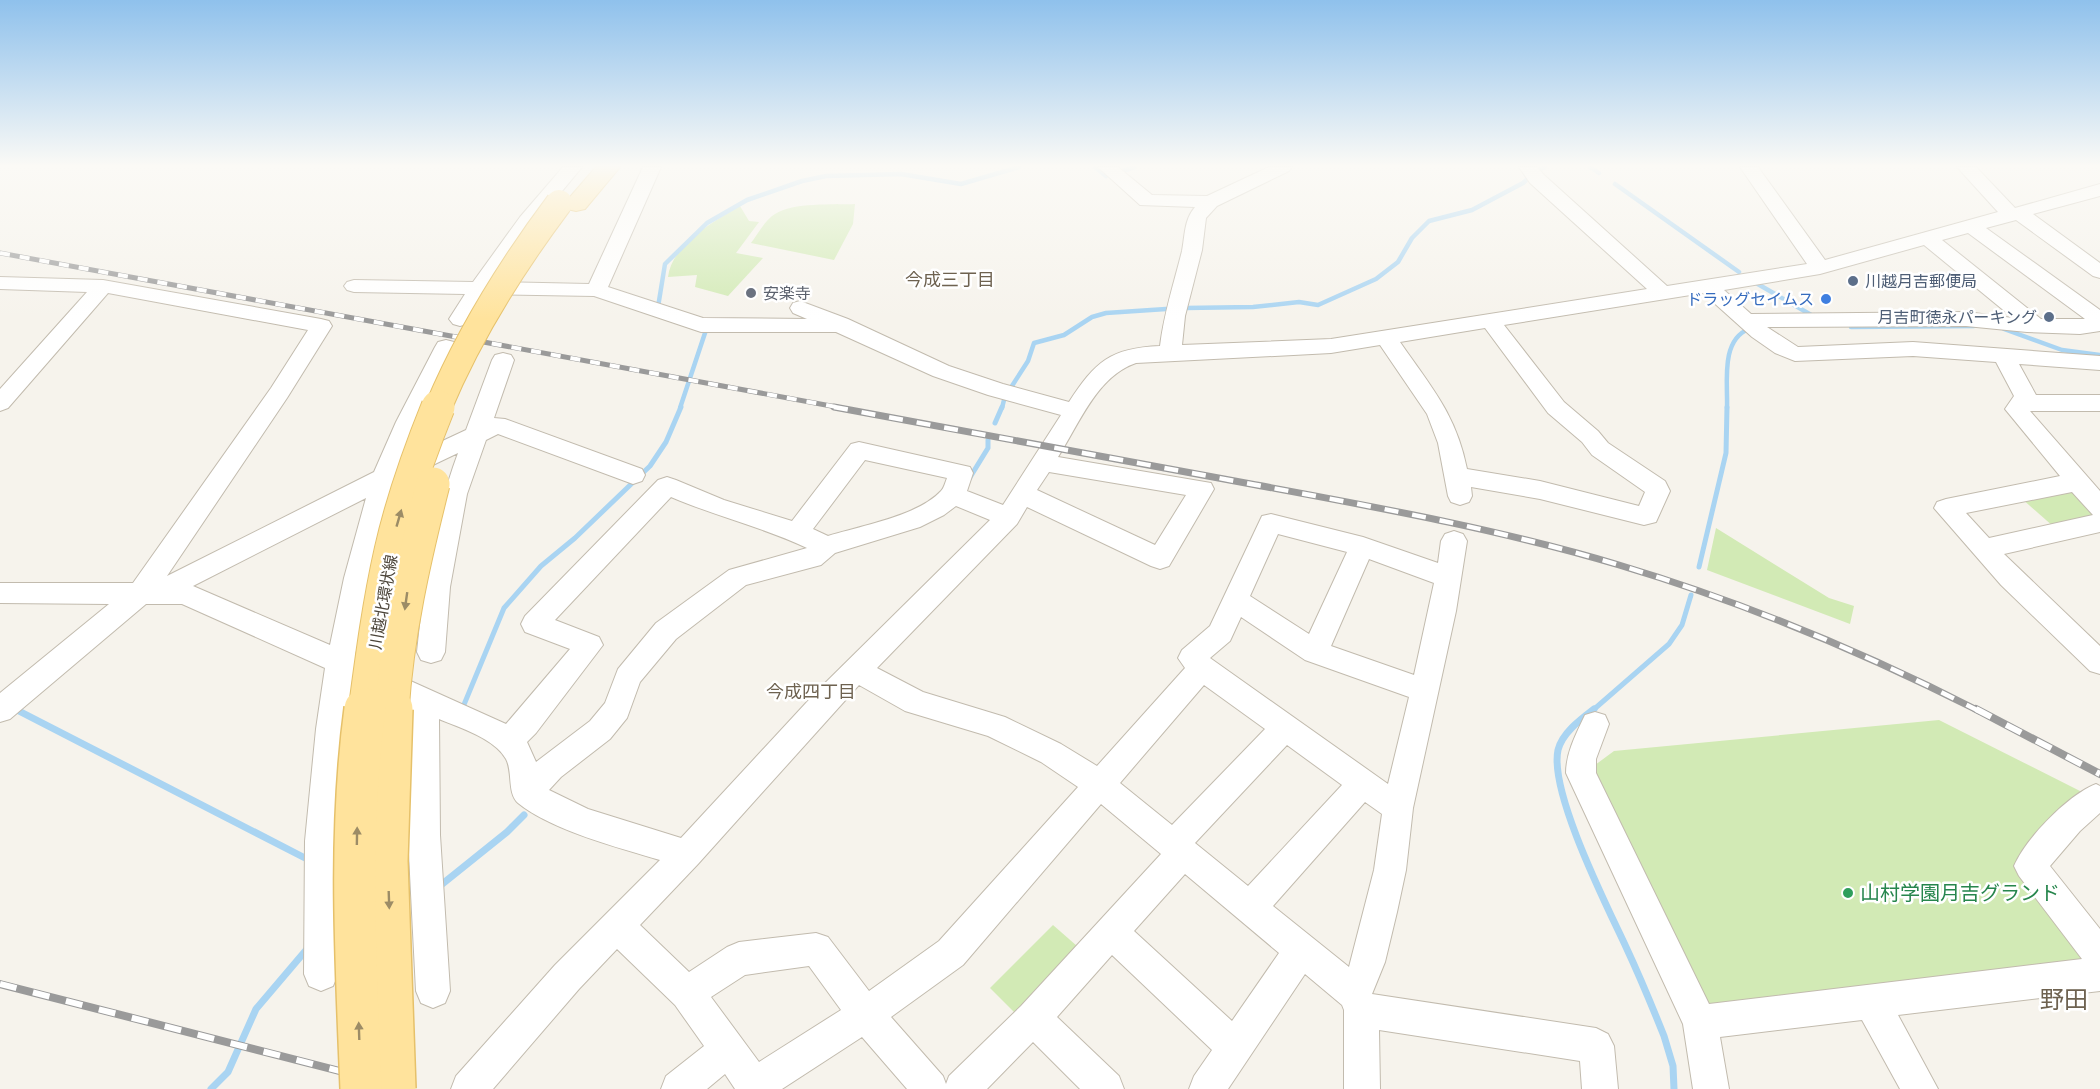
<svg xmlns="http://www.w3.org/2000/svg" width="2100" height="1089" viewBox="0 0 2100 1089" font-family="'PT Sans Narrow','Noto Sans JP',sans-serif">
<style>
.green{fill:#d2eab5}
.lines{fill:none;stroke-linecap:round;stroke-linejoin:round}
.stream-far2{stroke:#a9d4f2;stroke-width:4.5}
.stream-far1{stroke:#a9d4f2;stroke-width:5}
.stream{stroke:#a9d4f2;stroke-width:7}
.minor-casing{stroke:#c2bbae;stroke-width:2}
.major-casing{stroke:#e6c16a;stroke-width:2}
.minor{fill:#fff;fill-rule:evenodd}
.major{fill:#ffe39c;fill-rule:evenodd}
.rail-far2-casing{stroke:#9a9a9a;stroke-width:5}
.rail-far1-casing{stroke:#9a9a9a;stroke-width:7}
.rail-casing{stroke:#9a9a9a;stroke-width:8}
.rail-far2{stroke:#fff;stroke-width:4;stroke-dasharray:10;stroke-linecap:butt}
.rail-far1{stroke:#fff;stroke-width:4.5;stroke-dasharray:14;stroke-linecap:butt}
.rail{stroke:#fff;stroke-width:6;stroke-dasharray:17;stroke-linecap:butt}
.major-bridge-far2-casing{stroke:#e6c16a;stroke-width:28;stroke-linecap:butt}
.major-bridge-far1-casing{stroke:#e6c16a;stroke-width:35;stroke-linecap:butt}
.major-bridge-casing{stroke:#e6c16a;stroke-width:44;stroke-linecap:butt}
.major-bridge-far2{stroke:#ffe39c;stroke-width:26}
.major-bridge-far1{stroke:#ffe39c;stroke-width:33}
.major-bridge{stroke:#ffe39c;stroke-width:41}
.oneway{fill:#9c8c66}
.service-dot{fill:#5c6f8a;stroke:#fff;stroke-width:2}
.worship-dot{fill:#6b7280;stroke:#fff;stroke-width:2}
.shop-dot{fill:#3f7fe0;stroke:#fff;stroke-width:2}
.leisure-dot{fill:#2e9e5b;stroke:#fff;stroke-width:2}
.labels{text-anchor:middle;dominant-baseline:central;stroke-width:5;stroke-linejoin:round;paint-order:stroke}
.service-label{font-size:16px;fill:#4e5e75;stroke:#fff;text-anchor:start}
.worship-label{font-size:16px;fill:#5b616d;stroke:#fff;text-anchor:start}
.shop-label{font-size:16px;fill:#366cbe;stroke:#fff;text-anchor:end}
.street-label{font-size:16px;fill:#4b4439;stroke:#fff}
.neighbourhood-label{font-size:18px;fill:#6e6250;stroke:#fff}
.near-leisure-label{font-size:20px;fill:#27864d;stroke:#fff;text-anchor:start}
.near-quarter-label{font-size:24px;fill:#6e6250;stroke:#fff}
</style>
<rect width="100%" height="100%" fill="#f6f3ec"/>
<g class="green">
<path d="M855,204L853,224L834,260L751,243C758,234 765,220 775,214C793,202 833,205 855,204Z"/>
<path d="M740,206L749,221L759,222L736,253L763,258L728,296L695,287L697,275L668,277C672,244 713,222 740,206Z"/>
<polygon points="2069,488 2097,514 2054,527 2021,498"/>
<polygon points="1716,528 1829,598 1854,606 1850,624 1707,570"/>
<polygon points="1939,720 2082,792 2023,863 2094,962 1706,1008 1591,768 1614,751"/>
<polygon points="1053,925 1085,953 1023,1021 990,988"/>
</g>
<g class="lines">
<g class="stream-far2">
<polyline points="1095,167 1106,176"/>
<polyline points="1590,167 1599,173"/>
<polyline points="1120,172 1135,167"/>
<polyline points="1615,184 1739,272"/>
<polyline points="1756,283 1813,316"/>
<polyline points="660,308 658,307 665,264 707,223 747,200 802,181 826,176 901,174 961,184 1019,167"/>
<polyline points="1185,308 1253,307 1299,302 1318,305 1376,279 1398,262 1412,238 1429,221 1472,210 1523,183 1535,172 1545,167"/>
<polyline points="1851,327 1974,326"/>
<polyline points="2004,329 2062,350 2100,355"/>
<polyline points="1010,389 1028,361 1034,343 1064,335 1092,317 1106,313 1166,309"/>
<polyline points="680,408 706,330"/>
<polyline points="1002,408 1005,396"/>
<path d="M1727,408C1728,384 1720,340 1749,329"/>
</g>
<g class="stream-far1">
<polyline points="995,423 1002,407"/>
<polyline points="969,479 988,448 988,440"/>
<polyline points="1699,567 1726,453 1727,407"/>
<polyline points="463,707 504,608 541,566 575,538 650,466 666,442 681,407"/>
<polyline points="14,709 17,711"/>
<polyline points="1592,711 1669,644 1682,625 1691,595"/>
</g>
<g class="stream">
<polyline points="15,709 305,858"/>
<path d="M1594,709C1581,719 1562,733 1558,750C1549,792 1607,906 1626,947C1640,977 1652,1006 1664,1036L1673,1066L1674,1089"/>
<polyline points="441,885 507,832 524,815"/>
<polyline points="211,1089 228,1072 256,1009 307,949"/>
</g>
<g class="minor-casing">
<g id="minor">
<path d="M563,167H582L534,225L493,282L589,284L643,167H661L608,287L703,318L807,319L793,313L790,308L793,303L800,301L848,319L949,366L1003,384L1069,402C1095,362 1110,348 1160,346C1164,313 1174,283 1182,251C1185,235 1184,220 1195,207L1140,205L1098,167H1118L1152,195L1207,196L1269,167H1292L1289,171L1217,206L1206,218L1202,250L1185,316L1182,345L1331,339L1647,289L1530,183L1519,167H1537L1544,175L1667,286L1807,264L1740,167H1758L1825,260L1998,212L1957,167H1976L2015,208L2100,184V196L2033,214L2100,263V278L2093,276L2016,220L1986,228L2100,310V331L2080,334L2027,332L1966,326L1767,327L1798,347L1913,342L2100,356V370L2019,364L2036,395H2100V411H2030L2100,491V532L2004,554L2100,646V674L2090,671L2001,585L1934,508L1937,502L1946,499L2060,476L2005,409L2014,396L1996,362L1913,356L1795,361L1775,353L1752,337L1703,293L1504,325L1564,402L1598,431L1608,443L1665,481L1670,491L1656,522L1644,525L1540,499L1471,487L1472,496L1469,502L1460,505L1451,502L1448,496L1438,443L1427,414L1380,345L1331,353L1136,363C1097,376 1079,424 1058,457L1211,483L1214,489L1169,566L1160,569L1151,566L1027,507L1017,524L877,668L923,692L1005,717L1061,744L1097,766L1185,668L1178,658L1182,650L1210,626L1262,516L1271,514L1363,537L1438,563L1441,541L1445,534L1454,531L1463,534L1467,541L1456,611L1413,808L1406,870L1397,912L1385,962L1372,994L1596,1028L1608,1034L1614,1046L1618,1089H1582L1580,1061L1379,1030L1380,1089H1344V1010L1342,1005L1305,974L1228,1089H1189L1194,1076L1212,1050L1112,955L1057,1017L1119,1076L1124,1089H1080L1033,1042L987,1089H907L862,1037L782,1089H735L725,1074L707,1089H661L666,1076L704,1046L675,1005L617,949L579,989L493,1089H451L456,1076L555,965L660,860C619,848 551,830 518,803C507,793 513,772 506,759C494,738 460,728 439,719L440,835L450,991L445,1003L433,1008L421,1003L416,991L408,835L411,706L352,680L337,841L338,974L333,986L321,991L309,986L304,974L305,841L316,729L325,668L182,604H146L10,719L0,722V693L109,604L0,603V583H133L271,388L308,330L108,293L8,408L0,411V389L87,292L0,289V277L103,280L321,319L329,321L332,326L287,398L167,576L374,472L396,422L435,347L438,342L446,340L454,342L457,347L404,459L466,430L492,360L495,355L503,353L511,355L514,360L494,418L505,419L642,469L645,475L642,481L633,484L498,434L486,440L467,494L450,587L445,652L441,660L431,663L421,660L417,652C424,584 434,518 458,453L395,483L370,578L355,656L506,724L570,649L525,632L521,624L525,616L658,480L667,477L676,480L724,500L792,521L851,444L859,442L970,467L973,473L967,491L1003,505L1061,415L988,395L933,376L836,332H701L594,296L485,294L467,324L460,326L453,324L449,319L465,294L354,292L347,290L344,286L347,282L354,280L473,282L520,217ZM1968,233L2085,319H2041L1942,240ZM1924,245L2013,318L1966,312L1751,314L1724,290L1820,274ZM1485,328L1548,413L1582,442L1592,455L1645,492L1639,506L1540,481L1467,469C1456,414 1431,387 1400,342ZM865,460L947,478C945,483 944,488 941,491C918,516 860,526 828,536L813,529ZM1049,472L1186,495L1155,545L1037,490ZM2072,492L2093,515L1989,538L1966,513ZM671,497C715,516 763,527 807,548L729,570L656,623L618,669L605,703L590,721L536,762L527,742L536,733L603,645L599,637L555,620ZM366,498L344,578L330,645L193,586ZM956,506L990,520L818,690L681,838L588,809L549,790L561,777L610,739L627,718L640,682L676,639L746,585L821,565L835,553L920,527L944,515ZM1278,534L1347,552L1309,634L1250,596ZM1369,559L1434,583L1414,675L1331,646ZM1241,617L1305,660L1409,697L1388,784L1210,658L1230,641ZM859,685L905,711L988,736L1041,762L1078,787L939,941L869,991L828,937L816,933L739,942L727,947L689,972L640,925L698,864ZM1204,685L1265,729L1172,825L1120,783ZM1287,745L1342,785L1248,886L1195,843ZM1365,802L1382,814L1374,870L1349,967L1273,906ZM1101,804L1161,854L1021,1006L949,1076L946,1084L943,1076L891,1017L963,965ZM1185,874L1279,953L1232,1021L1134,931ZM809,966L841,1010L759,1062L711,997L745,975Z"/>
<path d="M1595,712L1605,715L1609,724L1596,759V773L1709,1004L2082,959L2019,876L2014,866C2026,838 2068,795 2096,784L2100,786V813L2080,831L2050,866L2100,929V991L1898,1015L1938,1089H1900L1862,1020L1720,1037L1729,1089H1693L1683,1024L1566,773C1566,753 1576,734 1585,715Z"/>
</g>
</g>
<g class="major-casing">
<polygon id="major" points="596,167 620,167 585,209 576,211 567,209 564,204"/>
</g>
<use href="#minor" class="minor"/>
<use href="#major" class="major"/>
<g class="rail-far2-casing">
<polyline id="rail-far2" points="0,253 842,408"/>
</g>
<g class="rail-far1-casing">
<path id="rail-far1" d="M834,407C973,433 1112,458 1251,484C1375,507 1499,529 1619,565C1743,602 1863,652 1979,711"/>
</g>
<g class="rail-casing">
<g id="rail">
<polyline points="1976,709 2100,774"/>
<polyline points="0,984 410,1089"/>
</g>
</g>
<use href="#rail-far2" class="rail-far2"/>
<use href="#rail-far1" class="rail-far1"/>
<use href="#rail" class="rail"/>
<g class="major-bridge-far2-casing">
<path id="major-bridge-far2" d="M438,408C469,334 511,267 559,203"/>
</g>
<g class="major-bridge-far1-casing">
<g id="major-bridge-far1">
<path d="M365,711C372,658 379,604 391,551C402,502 419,454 438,407"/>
<path d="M392,711C397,634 414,559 433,484"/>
</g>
</g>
<g class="major-bridge-casing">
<g id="major-bridge">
<polyline points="392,709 387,861 395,1089"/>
<path d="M361,1089C356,963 348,835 365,709"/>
</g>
</g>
<use href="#major-bridge-far2" class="major-bridge-far2"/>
<use href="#major-bridge-far1" class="major-bridge-far1"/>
<use href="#major-bridge" class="major-bridge"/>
</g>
<defs><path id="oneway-solid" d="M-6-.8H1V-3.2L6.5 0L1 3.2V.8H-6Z" transform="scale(1.5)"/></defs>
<g class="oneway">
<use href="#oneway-solid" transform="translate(399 518) rotate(-74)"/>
<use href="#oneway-solid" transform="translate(406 601) rotate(98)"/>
<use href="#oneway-solid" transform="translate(357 836) rotate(-89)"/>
<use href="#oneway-solid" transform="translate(389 900) rotate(88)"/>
<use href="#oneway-solid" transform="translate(359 1031) rotate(-92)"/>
</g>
<linearGradient id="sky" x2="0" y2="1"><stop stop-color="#8fc1ec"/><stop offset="0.52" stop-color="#fbfaf6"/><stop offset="1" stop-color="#fbfaf6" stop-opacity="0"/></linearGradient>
<rect width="2100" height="319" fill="url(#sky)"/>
<g class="service-dot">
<circle cx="1853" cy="281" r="6"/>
<circle cx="2049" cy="317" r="6"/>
</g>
<circle class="worship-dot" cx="751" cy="293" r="6"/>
<circle class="shop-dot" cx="1826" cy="299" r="6"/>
<circle class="leisure-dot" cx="1848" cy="893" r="6"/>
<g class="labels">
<g class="service-label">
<text x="1865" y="281">川越月吉郵便局</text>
<text x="2037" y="317" text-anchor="end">月吉町徳永パーキング</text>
</g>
<g class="worship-label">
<text x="763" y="293">安楽寺</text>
</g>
<g class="shop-label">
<text x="1814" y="299">ドラッグセイムス</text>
</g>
<g class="street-label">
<text transform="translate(383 602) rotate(-80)">川越北環状線</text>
</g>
<g class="neighbourhood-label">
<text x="950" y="279">今成三丁目</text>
<text x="811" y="691">今成四丁目</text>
</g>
<g class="near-leisure-label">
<text x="1860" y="893">山村学園月吉グランド</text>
</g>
<g class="near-quarter-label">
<text x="2064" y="999">野田</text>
</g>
</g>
</svg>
